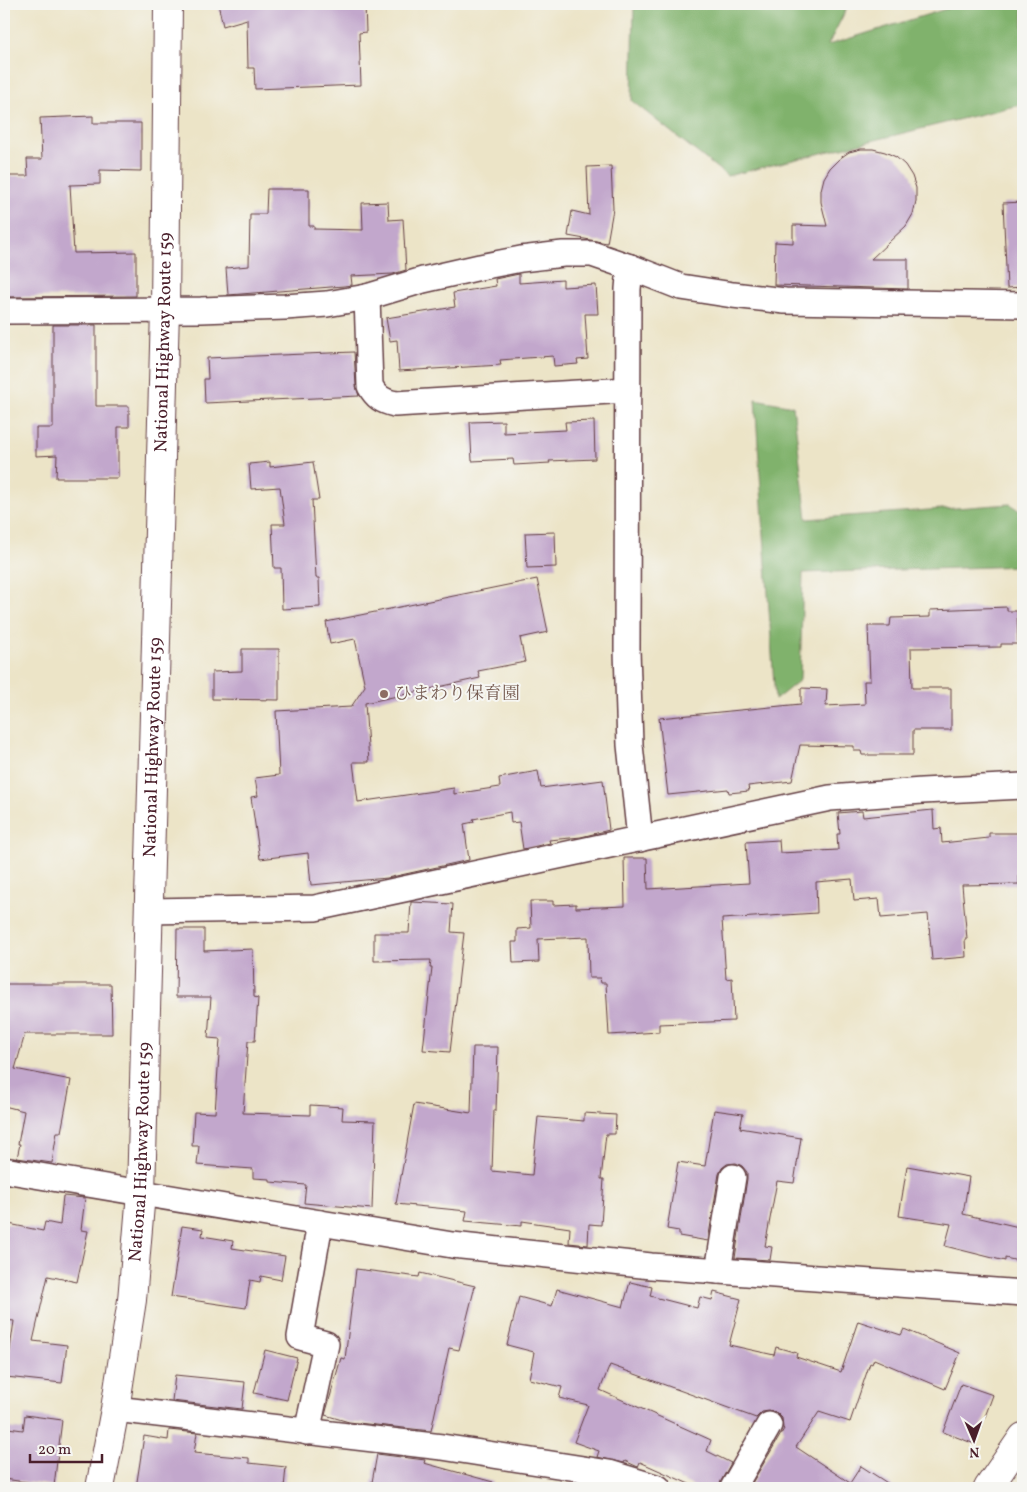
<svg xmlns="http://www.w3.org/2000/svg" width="1027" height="1492" viewBox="0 0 1027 1492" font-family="Vollkorn,'Noto Serif JP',serif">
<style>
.forest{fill:#80b26c;stroke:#65684c}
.building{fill:#c2a7cc}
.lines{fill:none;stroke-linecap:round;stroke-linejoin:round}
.minor-casing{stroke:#623d42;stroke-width:28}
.secondary-casing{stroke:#623d42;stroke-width:30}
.trunk-casing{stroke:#623d42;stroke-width:30}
.minor{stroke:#fff;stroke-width:25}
.secondary{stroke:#fff;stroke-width:28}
.trunk{stroke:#fff;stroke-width:28}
.education-dot{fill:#8d6e63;stroke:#f6f6f2;stroke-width:2}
.labels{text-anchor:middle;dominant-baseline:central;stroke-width:4;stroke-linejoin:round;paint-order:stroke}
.street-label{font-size:18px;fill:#4a1f2b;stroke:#f6f6f2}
.education-label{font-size:18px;fill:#785e54;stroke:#f6f6f2;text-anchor:start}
</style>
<rect width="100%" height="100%" fill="#f6f6f2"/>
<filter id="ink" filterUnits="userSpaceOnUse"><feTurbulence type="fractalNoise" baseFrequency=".02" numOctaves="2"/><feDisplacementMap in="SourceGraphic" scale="10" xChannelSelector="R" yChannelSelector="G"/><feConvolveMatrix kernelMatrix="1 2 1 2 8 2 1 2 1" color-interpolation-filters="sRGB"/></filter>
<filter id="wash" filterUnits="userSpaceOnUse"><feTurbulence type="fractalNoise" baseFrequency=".0096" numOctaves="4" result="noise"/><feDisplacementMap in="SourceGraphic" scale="20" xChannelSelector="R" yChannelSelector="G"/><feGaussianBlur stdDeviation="1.12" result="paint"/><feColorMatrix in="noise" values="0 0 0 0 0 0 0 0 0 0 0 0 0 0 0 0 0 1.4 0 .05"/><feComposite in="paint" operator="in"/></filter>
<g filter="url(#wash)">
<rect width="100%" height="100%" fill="#ece4c7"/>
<g class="forest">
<polygon points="634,4 849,4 828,45 962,4 1023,4 1023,104 727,176 632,101"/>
<polygon points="755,399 793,406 807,519 1010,504 1023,512 1023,566 803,573 800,680 775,700"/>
</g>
<g id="blocks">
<g class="building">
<polygon points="218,4 365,4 366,32 359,33 361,85 255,89 254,68 248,68 247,19 223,26"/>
<polygon points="93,116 93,123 141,123 141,171 100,170 100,184 70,185 74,253 136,252 136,296 4,297 4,176 28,176 27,159 42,159 40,118"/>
<polygon points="861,149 873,149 885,152 896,157 905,165 912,176 916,188 916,201 913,214 906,226 871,259 908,259 908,289 774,285 775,242 793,243 793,225 827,226 821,202 821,190 824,178 830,168 839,159 849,152"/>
<polygon points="611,166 613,209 607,243 568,236 572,211 589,215 587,167"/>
<polygon points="267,189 309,189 309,226 314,226 314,229 363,230 362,203 388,202 389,220 403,219 406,270 393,274 351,276 352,285 344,286 228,295 226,268 249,266 250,214 266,214"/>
<polygon points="1023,202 1023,287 1007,288 1003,203"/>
<polygon points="519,274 519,283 563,280 563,287 596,285 598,314 585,314 588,359 577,360 578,364 554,366 553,356 500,360 501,365 399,371 397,340 390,341 386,318 455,307 453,293 496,286 495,279"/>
<polygon points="53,325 96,325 96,406 129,406 129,427 118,427 118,478 56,478 57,455 36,456 36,428 53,428"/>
<polygon points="354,352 356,386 359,396 205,403 204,379 208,379 207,358"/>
<polygon points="504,421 504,433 566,430 565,422 594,421 595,459 549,461 550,463 514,465 513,459 472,461 470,422"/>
<polygon points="270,462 270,467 313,462 319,500 312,500 316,578 319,578 320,607 282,609 281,568 274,568 272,524 285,524 280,487 251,489 249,464"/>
<polygon points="555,532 556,567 527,568 525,533"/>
<polygon points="537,579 548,632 520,638 525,662 478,671 480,678 365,703 369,762 353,762 358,802 454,788 454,794 500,787 499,778 538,771 541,788 603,780 609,830 581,837 549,840 550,843 523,849 519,822 511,823 510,812 473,819 474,822 464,824 469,860 387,878 311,885 308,853 260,859 251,797 258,796 255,778 279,775 276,711 351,707 365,686 355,639 330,644 326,622"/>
<polygon points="1007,607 1007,611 1017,611 1018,644 1001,644 1001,647 911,648 912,688 951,688 951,730 913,730 913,755 862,755 861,751 854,751 854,746 800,745 792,781 748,786 749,791 729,793 728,789 668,795 659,718 801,704 801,688 827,689 826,706 865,704 864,681 870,681 868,626 890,626 891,618 930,617 930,610"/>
<polygon points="242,649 279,649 279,700 212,699 212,672 242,671"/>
<polygon points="933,810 934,829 941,828 942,843 989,838 989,833 1023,833 1023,868 1019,869 1019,884 962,885 967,939 965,939 966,957 932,960 928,914 881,918 879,899 854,901 852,879 816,882 817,913 722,919 726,979 732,978 734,1021 659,1024 659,1032 609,1035 606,983 601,983 600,978 589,978 588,937 538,939 539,962 513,963 512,942 517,942 517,929 531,928 530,901 553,901 553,905 576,904 576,908 625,906 624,858 647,858 648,889 749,883 746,842 779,840 780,853 838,850 837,834 840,834 838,813 862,811 863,817"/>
<polygon points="411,902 453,904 451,932 464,933 450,1052 423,1050 432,968 430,968 431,960 374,961 374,933 409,933"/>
<polygon points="177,929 204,929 204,951 253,949 254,997 258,998 255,1041 248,1041 243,1113 310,1115 310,1105 343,1107 342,1120 375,1121 372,1209 304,1203 306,1185 270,1182 270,1179 253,1178 253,1169 197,1165 199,1146 192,1146 194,1112 215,1113 220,1039 208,1038 211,997 176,997"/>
<polygon points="4,984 111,984 112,1034 25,1034 15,1069 71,1080 61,1132 57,1132 52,1163 17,1158 20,1144 18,1144 24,1111 4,1106"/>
<polygon points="473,1047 498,1047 496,1110 494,1110 492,1171 532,1175 538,1117 584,1121 584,1113 616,1115 615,1134 606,1134 601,1179 604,1179 601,1225 589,1224 588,1245 569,1243 570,1228 522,1221 522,1226 465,1221 467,1211 396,1204 414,1104 471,1113"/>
<polygon points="714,1110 743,1114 740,1128 801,1138 794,1183 777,1181 765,1246 772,1247 770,1260 735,1258 747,1179 747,1172 742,1166 736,1163 727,1164 722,1168 719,1174 708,1241 679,1236 679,1231 667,1229 678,1162 705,1166"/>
<polygon points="907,1166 969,1177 963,1214 1023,1228 1023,1262 1005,1258 1005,1261 945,1246 951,1224 899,1216"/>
<polygon points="63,1196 85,1198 81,1230 88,1231 77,1282 48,1276 33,1341 67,1345 62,1383 6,1377 14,1321 4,1320 4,1223 43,1231 45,1222 60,1225"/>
<polygon points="182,1226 203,1229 202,1236 233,1241 232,1248 285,1256 281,1280 261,1276 260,1282 250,1280 246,1308 171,1297"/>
<polygon points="356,1269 419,1277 420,1273 475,1286 459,1350 449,1348 431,1431 349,1422 325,1415 341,1358 345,1359"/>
<polygon points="630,1282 652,1287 650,1296 697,1308 700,1297 712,1300 714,1292 741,1299 729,1345 774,1355 776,1347 797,1353 796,1357 841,1372 858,1321 901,1335 904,1329 960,1353 945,1389 874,1359 872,1364 870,1363 850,1422 819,1412 796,1447 850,1483 861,1466 895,1488 749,1488 784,1429 783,1428 782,1418 777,1413 769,1411 762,1412 756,1418 610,1365 600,1390 711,1440 707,1451 731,1463 721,1481 719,1488 698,1488 640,1462 638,1467 625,1461 624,1463 597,1457 599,1451 574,1442 588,1405 559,1398 562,1387 529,1379 534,1352 507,1345 519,1297 552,1306 557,1289 623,1307"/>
<polygon points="265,1350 297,1358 287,1400 254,1393"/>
<polygon points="175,1375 245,1382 242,1409 172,1401"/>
<polygon points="961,1384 993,1395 975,1444 943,1432"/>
<polygon points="25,1415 62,1420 54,1486 4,1479 4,1437 7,1437 8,1428 23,1430"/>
<polygon points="169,1430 197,1433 194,1453 249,1458 249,1463 286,1467 284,1488 136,1488 144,1436 168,1440"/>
<polygon points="377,1454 425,1460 424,1463 493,1482 492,1488 371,1488"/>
</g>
</g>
</g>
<g filter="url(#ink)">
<use href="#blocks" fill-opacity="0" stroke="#623d42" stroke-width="1"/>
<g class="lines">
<g class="minor-casing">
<g id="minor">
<polyline points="630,267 628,289 627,650 630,745 640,839"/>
<path d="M367,297L370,386C376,397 382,401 395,404L628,390"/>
<polyline points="4,311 201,310 285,307 327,304 367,297 423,280 480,267 521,259 563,254 592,254 630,267 681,287 733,295 785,301 1023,305"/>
<polyline points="149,911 315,908 830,798 922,791 1023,786"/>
<polyline points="4,1170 452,1245 651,1266 1023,1293"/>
<polyline points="718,1271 733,1177"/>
<polyline points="115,1409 442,1447 609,1473 658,1488"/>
<polyline points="307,1432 326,1344 300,1337 320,1223"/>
<polyline points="733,1488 769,1425"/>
</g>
</g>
<g class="secondary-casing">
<polyline id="secondary" points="988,1488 1023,1437"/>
</g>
<g class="trunk-casing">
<g id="trunk">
<path id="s1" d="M100,1488L115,1409L132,1300L141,1193L165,310L168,4"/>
</g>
</g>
<use href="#minor" class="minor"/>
<use href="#secondary" class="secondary"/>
<use href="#trunk" class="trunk"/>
</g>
</g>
<circle class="education-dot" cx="384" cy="694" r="5"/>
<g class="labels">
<g class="street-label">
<text stroke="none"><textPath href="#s1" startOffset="1149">National Highway Route 159</textPath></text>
<text stroke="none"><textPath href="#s1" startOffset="744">National Highway Route 159</textPath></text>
<text stroke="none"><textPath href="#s1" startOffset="339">National Highway Route 159</textPath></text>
</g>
<g class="education-label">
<text x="394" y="694">ひまわり保育園</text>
</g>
</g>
<rect width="1027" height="1492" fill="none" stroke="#f6f6f2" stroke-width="20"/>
<g transform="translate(974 1440) rotate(178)" stroke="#f6f6f2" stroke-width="4" paint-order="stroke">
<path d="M0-4L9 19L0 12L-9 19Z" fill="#4a1f2b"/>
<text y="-8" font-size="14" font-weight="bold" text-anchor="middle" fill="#4a1f2b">N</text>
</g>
<path d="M30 1454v8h72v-8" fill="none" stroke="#4a1f2b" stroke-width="2.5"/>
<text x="38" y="1454" font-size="15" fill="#4a1f2b" stroke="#f6f6f2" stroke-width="4" paint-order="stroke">20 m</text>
</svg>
